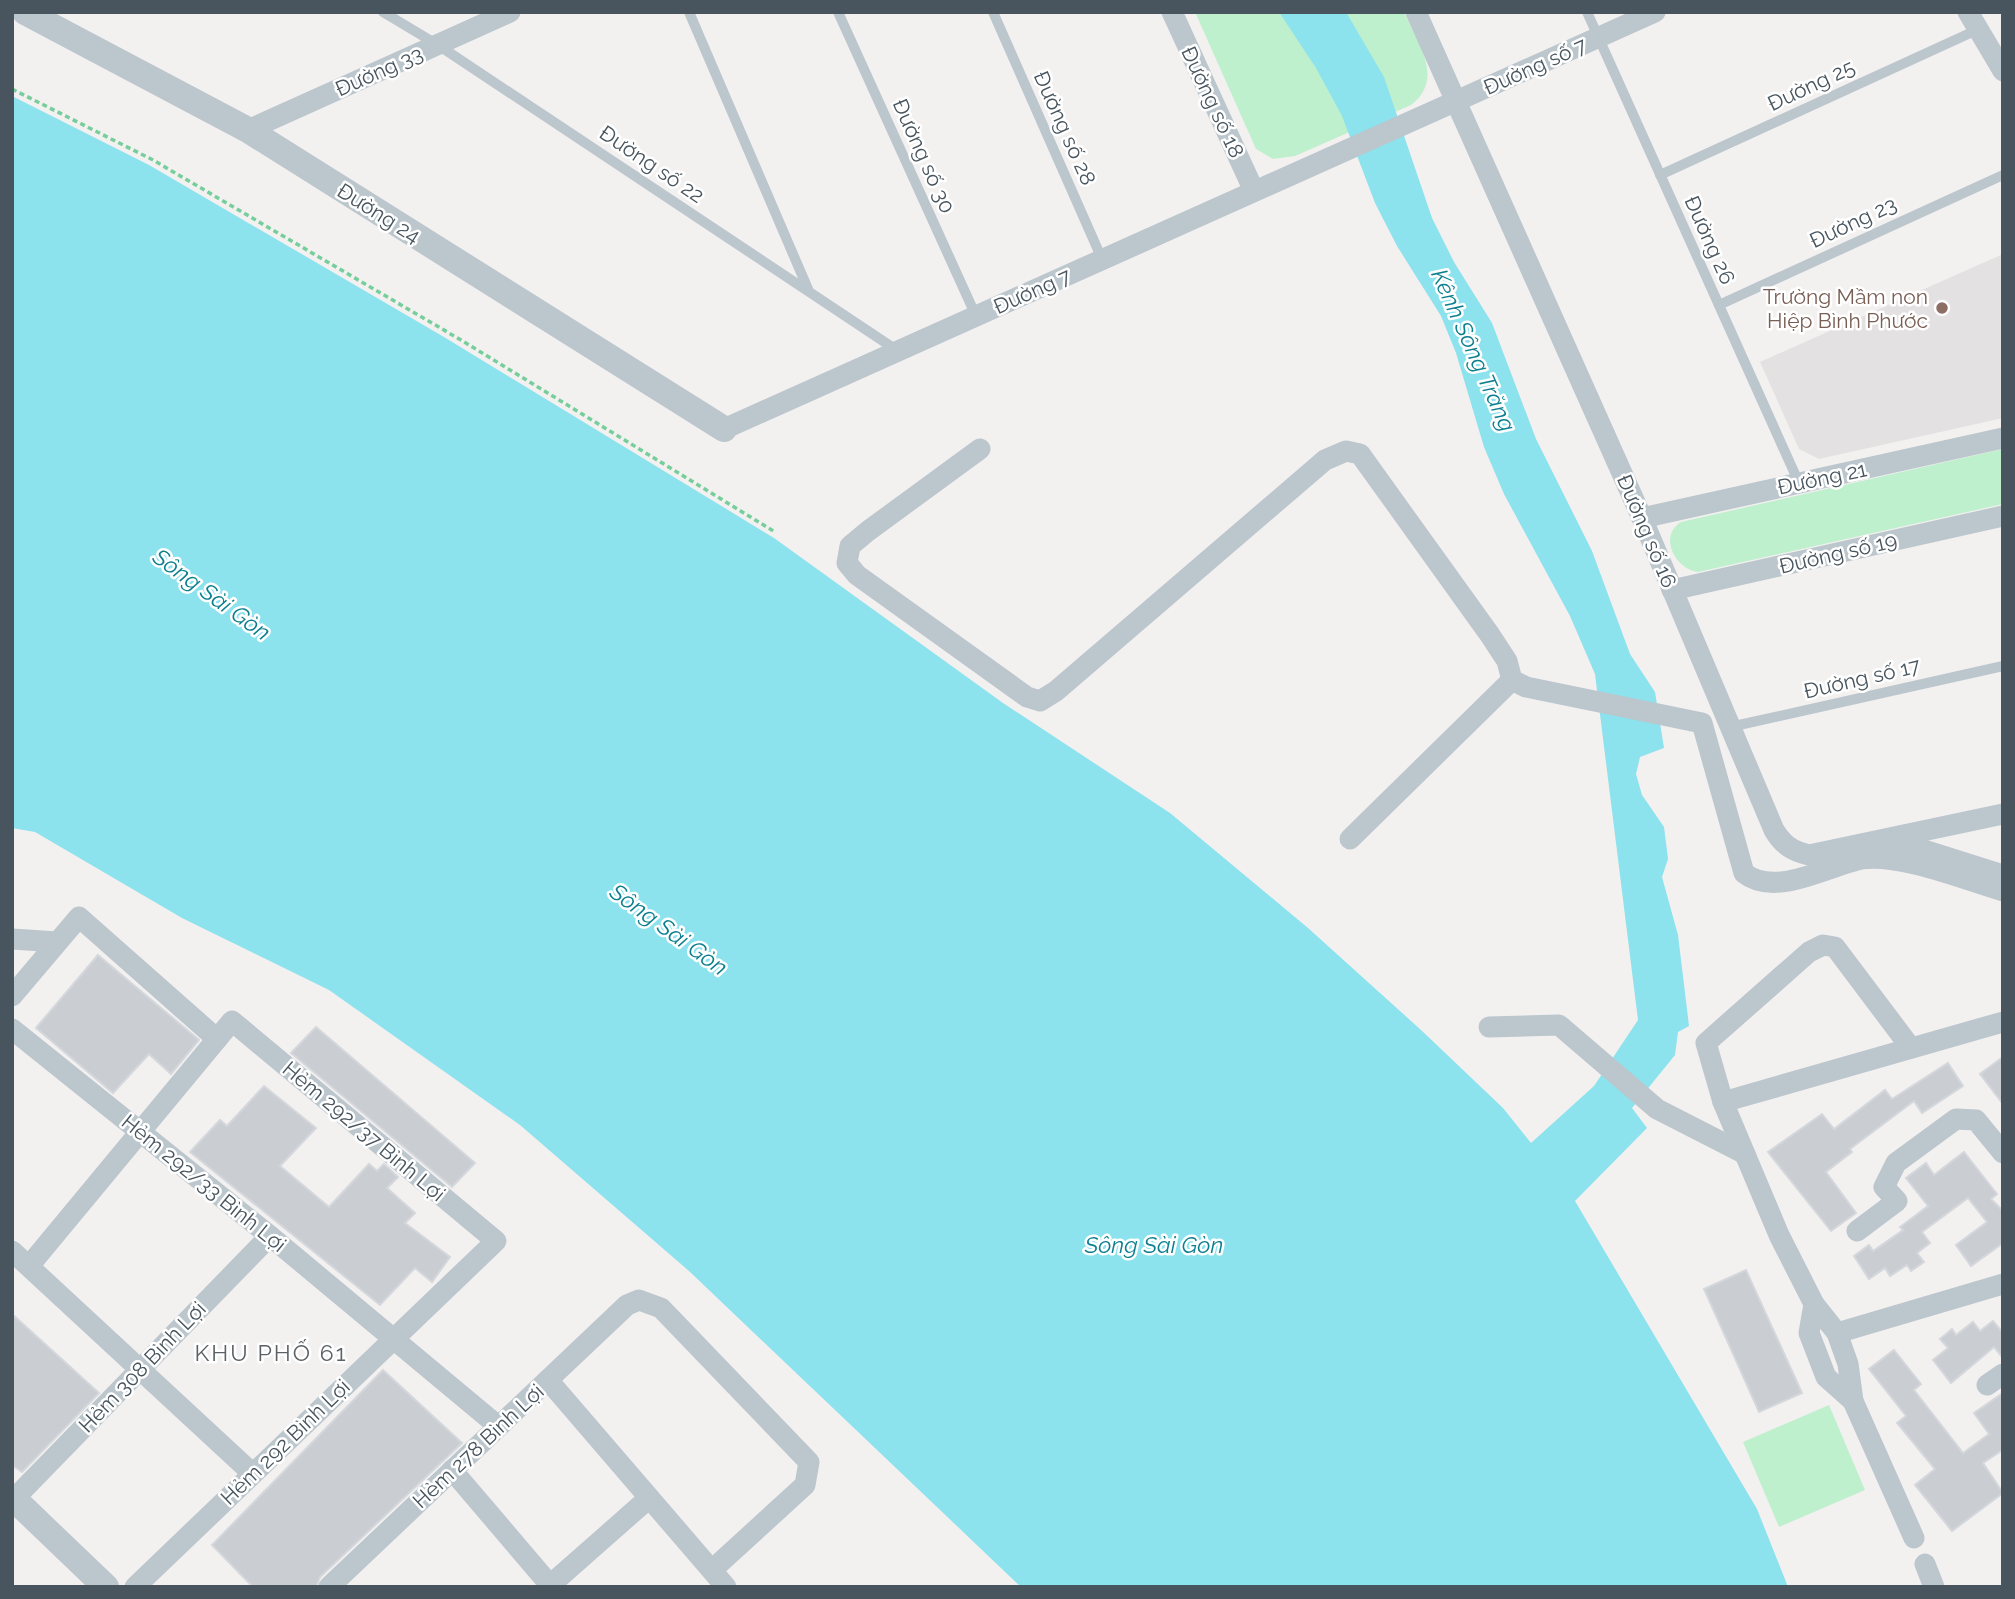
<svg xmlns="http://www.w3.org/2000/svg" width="2015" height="1599" viewBox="0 0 2015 1599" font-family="Raleway,sans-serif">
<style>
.education{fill:#e4e1e2}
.green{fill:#bff0cd}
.water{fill:#8ce2ed}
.building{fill:#caced3;stroke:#d4d7dc;stroke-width:2}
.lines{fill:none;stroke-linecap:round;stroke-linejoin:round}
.path{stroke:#76ce9b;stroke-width:3.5;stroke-dasharray:5 3.5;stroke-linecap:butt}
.service{stroke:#bcc6cd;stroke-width:10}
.minor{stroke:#bcc6cd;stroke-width:21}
.tertiary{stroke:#bcc6cd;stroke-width:26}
.education-dot{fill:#8d6e63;stroke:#fff;stroke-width:2.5}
.labels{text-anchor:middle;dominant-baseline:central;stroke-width:5;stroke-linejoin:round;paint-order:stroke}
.street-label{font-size:21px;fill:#48555e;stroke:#fff}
.education-label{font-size:21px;fill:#785e54;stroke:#fff;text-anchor:end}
.water-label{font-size:23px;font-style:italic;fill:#0c7f8e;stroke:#fff}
.neighbourhood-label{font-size:23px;letter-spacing:2px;fill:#5c6165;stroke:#fff}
</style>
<rect width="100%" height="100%" fill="#f3f0f0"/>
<polygon class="education" points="2003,254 2003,418 1819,459 1799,449 1760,362"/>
<g class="green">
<path d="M1195,12H1404C1418,43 1445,79 1411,105L1295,156L1273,159L1256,149Z"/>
<path d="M2003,449V504L1698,572C1675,569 1658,536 1681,522Z"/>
<polygon points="1829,1405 1865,1490 1779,1527 1743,1442"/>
</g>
<polygon class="water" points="1279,12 1346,12 1384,77 1432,218 1454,262 1492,323 1536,439 1592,551 1630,654 1655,692 1664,748 1640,757 1636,774 1642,795 1664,827 1668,859 1662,877 1678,935 1689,1026 1678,1032 1675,1055 1632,1108 1647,1128 1575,1201 1757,1509 1788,1587 1021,1587 689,1271 520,1125 329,990 182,918 35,832 12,828 12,96 149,165 444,337 774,538 1003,703 1170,813 1308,928 1421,1030 1503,1108 1531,1143 1594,1086 1638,1020 1595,674 1570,616 1504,494 1484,447 1456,353 1441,316 1397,246 1375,203 1342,116 1316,68"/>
<g class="building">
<polygon points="98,955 199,1040 171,1074 149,1054 113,1093 36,1028"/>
<polygon points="316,1027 475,1163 452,1187 291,1053"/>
<polygon points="2003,1057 2003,1104 1980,1074"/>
<polygon points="1948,1063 1963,1086 1922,1113 1914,1101 1850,1149 1852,1152 1826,1172 1856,1213 1831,1231 1768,1152 1822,1114 1834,1129 1885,1090 1892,1099"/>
<polygon points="264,1086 316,1128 280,1166 329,1207 369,1164 377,1171 384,1164 398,1177 387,1188 415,1213 405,1223 450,1257 432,1282 415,1268 380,1305 190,1152 220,1120 227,1126"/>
<polygon points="1964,1152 1997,1194 1991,1199 2003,1211 2003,1243 1971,1266 1956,1245 1987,1222 1968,1198 1922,1232 1930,1243 1917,1253 1924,1262 1911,1271 1907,1265 1890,1276 1885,1268 1869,1279 1854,1256 1869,1245 1873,1251 1903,1230 1900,1227 1928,1206 1906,1178 1926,1163 1934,1175"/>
<polygon points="1746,1270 1802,1393 1759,1412 1704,1289"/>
<polygon points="12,1314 99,1393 22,1472 12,1465"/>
<polygon points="1993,1321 2003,1333 2003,1358 1994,1347 1951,1383 1933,1360 1948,1348 1940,1339 1952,1329 1956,1335 1973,1322 1980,1331"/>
<polygon points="1894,1350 1921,1384 1914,1390 1963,1453 1989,1434 1974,1413 2003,1393 2003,1453 2001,1451 1983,1463 2003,1493 1952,1531 1915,1485 1935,1469 1897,1423 1906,1416 1869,1369"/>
<polygon points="383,1370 462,1443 320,1577 316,1587 253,1587 212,1545"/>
</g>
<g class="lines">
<polyline class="path" points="12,89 153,160 461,340 775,532"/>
<g class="service">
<polyline points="383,12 438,45 898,351"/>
<polyline points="689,12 808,289"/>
<polyline points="838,12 976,316"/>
<polyline points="993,12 1102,259"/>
<polyline points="1587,12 1799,483"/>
<polyline points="1660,175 1979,29"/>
<polyline points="1719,305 2003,175"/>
<polyline points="1730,727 2003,666"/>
</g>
<g class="minor">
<polyline points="1172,12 1254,191"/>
<path d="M1416,12L1642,518L1774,830C1783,845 1792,851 1809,855L2003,814"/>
<polyline points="1968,12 2003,71"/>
<polyline points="248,130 510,12"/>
<polyline points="724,429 1655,12"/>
<path d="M980,449L868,531L850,546L847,563L857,575L1027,697L1040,701L1056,691L1325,460L1346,451L1360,454L1490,635L1507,661L1512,680L1526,687L1702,723L1744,873C1775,898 1827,866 1862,859C1898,853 1966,880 2003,891"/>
<polyline points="1642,518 2003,438"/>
<polyline points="1672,590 2003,516"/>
<polyline points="1350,839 1512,680"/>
<polyline points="1889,839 2003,875"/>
<polyline points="12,939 57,942"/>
<polyline points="12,996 79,917 217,1039"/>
<polyline points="1489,1027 1559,1025 1657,1109 1745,1154"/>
<polyline points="12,1029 270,1236 498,1426"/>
<polyline points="1911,1048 1835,947 1823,945 1809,952 1706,1043 1723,1102 1779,1235 1814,1304 1837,1333 1848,1364 1853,1401 1914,1538"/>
<polyline points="1723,1102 2003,1022"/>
<polyline points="1857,1231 1897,1201 1884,1187 1896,1163 1956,1119 1976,1120 2003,1153"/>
<polyline points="12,1251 252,1473"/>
<polyline points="29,1266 232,1021 496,1241 135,1587"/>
<polyline points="1814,1304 1809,1333 1826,1377 1853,1401"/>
<polyline points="1837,1333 2003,1284"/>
<polyline points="548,1380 726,1587"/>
<polyline points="1987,1385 2003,1374"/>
<polyline points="452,1470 550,1585"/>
<polyline points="12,1501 270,1236"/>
<polyline points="1925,1564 1934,1587"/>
<polyline points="329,1587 627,1305 639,1300 661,1308 809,1462 805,1485 712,1570"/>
<polyline points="548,1587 649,1498"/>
</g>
<g class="tertiary">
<polyline points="25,12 248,130 724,429"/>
<polyline points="12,1497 106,1587"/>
</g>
</g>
<circle class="education-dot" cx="1942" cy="308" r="7"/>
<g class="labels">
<g class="street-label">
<text transform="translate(1535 66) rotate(-24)">Đường số 7</text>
<text transform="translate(379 71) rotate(-24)">Đường 33</text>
<text transform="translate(1811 85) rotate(-25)">Đường 25</text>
<text transform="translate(1213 102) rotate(65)">Đường số 18</text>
<text transform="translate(1065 128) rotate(66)">Đường số 28</text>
<text transform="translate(924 156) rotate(66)">Đường số 30</text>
<text transform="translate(652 164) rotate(34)">Đường số 22</text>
<text transform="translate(379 213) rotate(32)">Đường 24</text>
<text transform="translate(1853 222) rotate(-25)">Đường 23</text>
<text transform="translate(1710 240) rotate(66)">Đường 26</text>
<text transform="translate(1032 291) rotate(-24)">Đường 7</text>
<text transform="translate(1822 478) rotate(-12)">Đường 21</text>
<text transform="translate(1647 531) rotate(67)">Đường số 16</text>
<text transform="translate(1838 553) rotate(-13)">Đường số 19</text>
<text transform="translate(1862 678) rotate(-13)">Đường số 17</text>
<text transform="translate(364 1131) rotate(40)">Hẻm 292/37 Bình Lợi</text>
<text transform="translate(204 1183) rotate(39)">Hẻm 292/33 Bình Lợi</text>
<text transform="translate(142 1367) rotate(-46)">Hẻm 308 Bình Lợi</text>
<text transform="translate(285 1442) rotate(-44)">Hẻm 292 Bình Lợi</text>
<text transform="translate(478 1446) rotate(-43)">Hẻm 278 Bình Lợi</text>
</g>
<g class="education-label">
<text x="1928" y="296">Trường Mầm non<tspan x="1928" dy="24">Hiệp Bình Phước</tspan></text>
</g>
<g class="water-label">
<text transform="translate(1474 350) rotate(66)">Kênh Sông Trăng</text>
<text transform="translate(212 594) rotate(36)">Sông Sài Gòn</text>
<text transform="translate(669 929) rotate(36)">Sông Sài Gòn</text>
<text x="1154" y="1244">Sông Sài Gòn</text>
</g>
<g class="neighbourhood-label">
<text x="271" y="1352">KHU PHỐ 61</text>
</g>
</g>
<rect width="2015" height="1599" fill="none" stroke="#48555e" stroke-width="28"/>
</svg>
